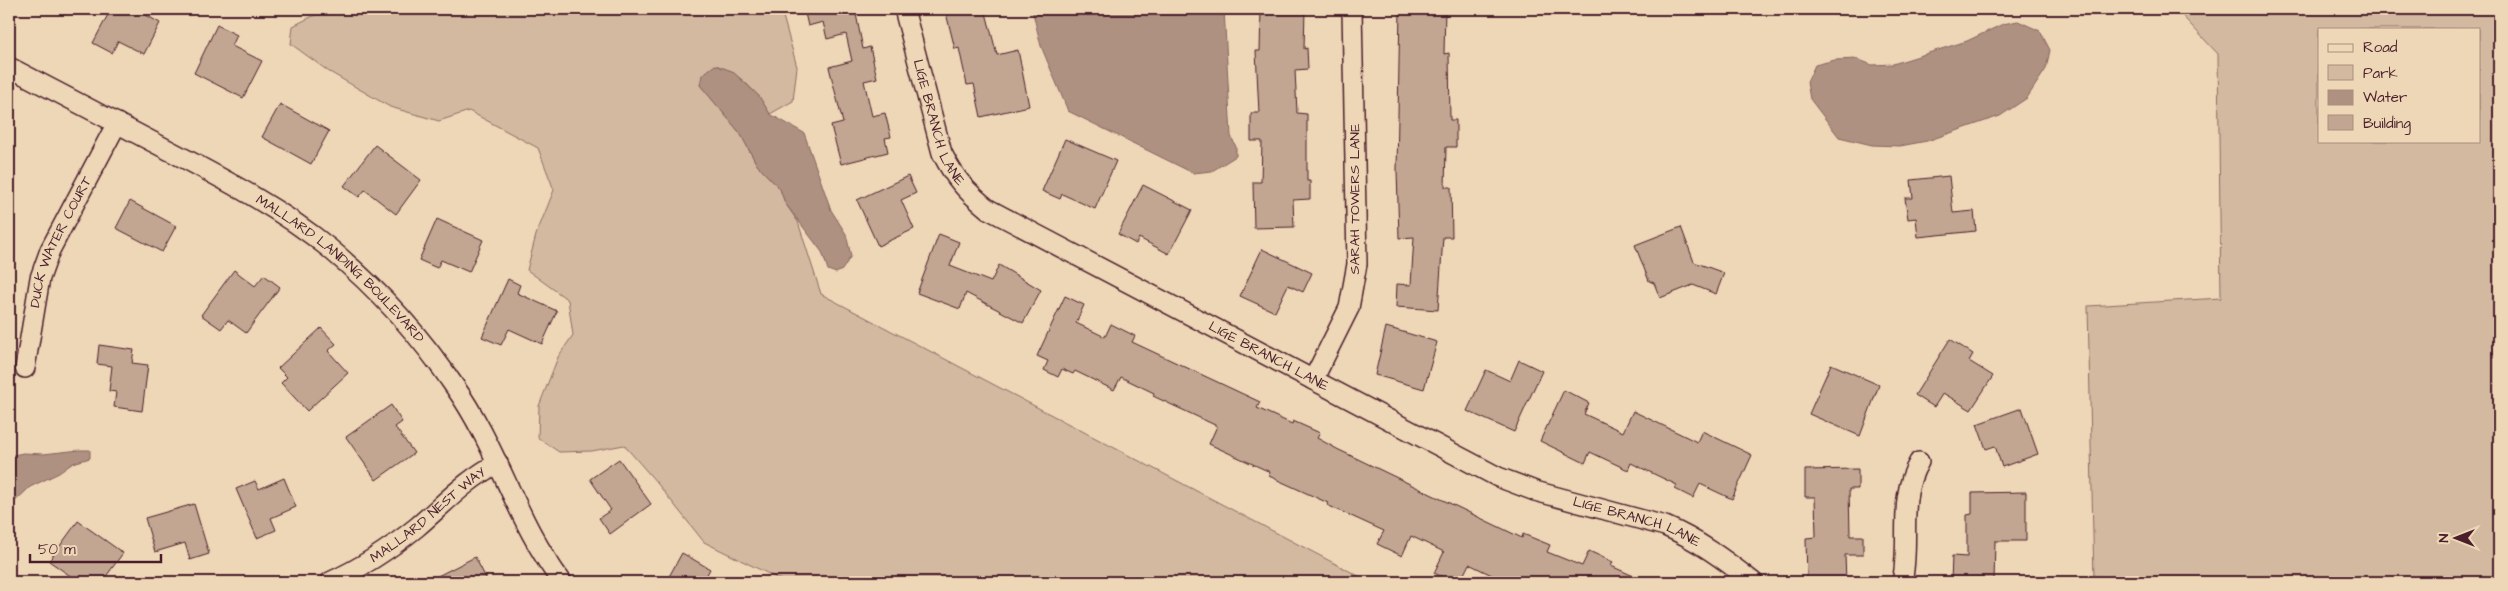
<svg xmlns="http://www.w3.org/2000/svg" width="2508" height="591" viewBox="0 0 2508 591" font-family="'Architects Daughter',sans-serif">
<style>
.green{fill:#d3b9a0;stroke:#8e6c66;fill-rule:evenodd}
.water{fill:#af9181;stroke:#87635f}
.building{fill:#c2a692;stroke:#4a1f2b}
.lines{fill:none;stroke-linecap:round;stroke-linejoin:round}
.street-casing{stroke:#4a1f2b;stroke-width:22}
.street{stroke:#eed7b7;stroke-width:19}
.labels{text-anchor:middle;dominant-baseline:central;stroke-width:4.5;stroke-linejoin:round;paint-order:stroke}
.street-label{font-size:14px;fill:#4a1f2b;stroke:#eed7b7}
</style>
<rect width="100%" height="100%" fill="#eed7b7"/>
<filter id="ink" filterUnits="userSpaceOnUse"><feTurbulence type="fractalNoise" baseFrequency=".02" numOctaves="2"/><feDisplacementMap in="SourceGraphic" scale="10" xChannelSelector="R" yChannelSelector="G"/><feConvolveMatrix kernelMatrix="1 2 1 2 8 2 1 2 1" color-interpolation-filters="sRGB"/></filter>
<g filter="url(#ink)">
<g class="green">
<path d="M345,9H781L797,67L793,101L770,114C756,91 740,73 715,65L700,85L740,133L757,165L780,189L785,203L798,222L821,294L1370,582H785L704,542L657,483L624,445L592,451L559,452L538,438L539,406L558,357L573,335L568,300L527,270L536,235L554,190L538,148L469,111L439,121L390,107L328,71L291,44L293,26L315,15L340,12Z"/>
<path d="M2176,9H2499V582H2094L2088,306L2221,298L2218,54ZM2319,29H2479V141H2319Z"/>
</g>
<g class="water">
<polygon points="1032,9 1224,9 1231,136 1236,147 1236,156 1212,171 1193,173 1068,111 1041,46"/>
<polygon points="2018,21 2040,31 2050,50 2046,69 2027,98 2000,116 1927,141 1900,146 1872,145 1839,137 1810,99 1807,82 1815,65 1835,60 1857,59 1872,65 1893,64 1967,41 2003,24"/>
<polygon points="715,65 732,71 759,96 770,114 804,133 831,210 846,234 851,256 842,270 836,273 828,270 822,252 785,203 780,189 757,165 740,133 700,85 702,75"/>
<polygon points="80,450 90,450 90,458 73,463 59,473 30,487 9,507 9,456 23,453 43,454"/>
</g>
<g class="building">
<polygon points="111,9 150,9 146,15 160,23 144,54 118,41 112,53 93,43"/>
<polygon points="804,9 855,9 863,49 870,47 877,78 864,81 872,116 885,113 891,137 885,138 888,152 841,164 831,126 843,123 829,67 852,61 846,34 827,39 823,22 808,26"/>
<polygon points="945,9 985,9 997,55 1018,50 1029,106 981,117 974,84 967,85 959,48 955,49"/>
<polygon points="1261,9 1305,9 1304,49 1307,48 1308,69 1295,70 1297,113 1307,114 1307,181 1310,181 1310,199 1293,200 1294,227 1254,228 1253,182 1261,182 1262,141 1251,141 1251,113 1259,113 1256,51 1260,51"/>
<polygon points="1400,9 1445,9 1444,54 1449,53 1450,120 1456,120 1456,147 1446,147 1445,187 1451,187 1452,237 1443,237 1438,310 1396,307 1397,284 1411,285 1414,237 1399,238 1397,170"/>
<polygon points="217,25 237,35 232,46 262,61 243,98 194,73"/>
<polygon points="280,104 329,131 311,164 262,137"/>
<polygon points="1065,139 1116,161 1095,209 1062,194 1060,199 1042,191"/>
<polygon points="375,145 421,180 396,214 365,190 359,197 344,186"/>
<polygon points="908,176 916,193 901,200 914,229 878,246 857,200"/>
<polygon points="1949,176 1953,213 1974,211 1976,231 1918,237 1916,218 1908,219 1905,198 1913,198 1911,180"/>
<polygon points="1143,185 1192,210 1169,254 1139,238 1136,244 1118,234"/>
<polygon points="130,201 176,226 162,252 116,228"/>
<polygon points="437,219 483,240 469,272 441,260 437,268 419,260"/>
<polygon points="1681,227 1694,262 1724,273 1716,294 1693,285 1660,298 1654,283 1649,281 1635,245"/>
<polygon points="939,234 959,242 950,266 991,282 999,265 1041,290 1023,323 966,293 960,309 917,293"/>
<polygon points="1262,249 1312,273 1303,292 1288,285 1275,312 1240,296"/>
<polygon points="234,270 255,286 264,275 280,287 246,333 228,320 221,329 201,315"/>
<polygon points="508,279 520,285 517,293 557,311 542,344 509,329 501,345 482,337"/>
<polygon points="1065,296 1084,305 1076,323 1105,337 1111,324 1135,336 1132,342 1260,402 1257,408 1292,424 1293,421 1320,433 1317,438 1337,449 1522,538 1523,534 1550,545 1547,552 1582,566 1589,551 1613,562 1611,566 1647,582 1506,582 1469,564 1460,582 1454,582 1434,573 1444,552 1411,536 1402,556 1377,544 1384,531 1327,505 1328,503 1269,476 1270,472 1209,444 1217,426 1153,396 1154,393 1121,377 1114,390 1075,371 1073,374 1062,369 1058,377 1044,370 1048,361 1037,356"/>
<polygon points="1386,327 1437,342 1424,389 1375,375"/>
<polygon points="321,328 336,344 328,351 348,373 307,411 281,383 287,377 278,368"/>
<polygon points="1950,339 1973,354 1969,361 1993,376 1971,410 1943,393 1934,407 1915,395"/>
<polygon points="99,345 134,350 132,363 148,365 142,411 114,407 116,392 109,391 112,366 97,364"/>
<polygon points="1519,360 1542,371 1514,432 1467,411 1486,370 1510,381"/>
<polygon points="1831,364 1879,385 1860,436 1809,414"/>
<polygon points="1564,390 1589,403 1584,414 1623,432 1633,411 1697,442 1702,431 1752,455 1732,499 1700,484 1693,498 1675,489 1677,485 1631,463 1628,470 1590,452 1585,463 1540,441"/>
<polygon points="391,405 402,422 395,427 414,453 376,480 346,437"/>
<polygon points="2022,408 2038,454 2002,467 1995,446 1986,449 1977,424"/>
<polygon points="619,459 651,504 610,534 599,518 611,510 590,479"/>
<polygon points="1858,469 1858,489 1849,489 1850,536 1863,536 1863,555 1845,555 1846,582 1807,582 1806,538 1816,537 1815,497 1805,497 1805,470"/>
<polygon points="284,478 296,507 271,518 276,530 257,538 236,489 255,481 259,489"/>
<polygon points="2026,492 2026,541 1995,541 1994,582 1951,582 1952,556 1967,557 1967,515 1972,514 1972,493"/>
<polygon points="194,504 209,554 190,560 185,543 155,552 145,518"/>
<polygon points="78,521 123,553 102,582 79,582 49,561"/>
<polygon points="682,553 710,569 703,582 666,582"/>
<polygon points="475,557 488,582 426,582"/>
</g>
<g class="lines">
<g class="street-casing">
<g id="street">
<path id="s1" d="M904,9L942,153C955,179 966,191 988,209L1498,477L1535,491L1665,526C1698,540 1725,560 1753,582"/>
<path id="s2" d="M9,67C65,96 120,125 176,154C229,182 282,210 329,248C377,288 420,335 455,387C498,448 517,523 562,582"/>
<path id="s3" d="M25,368L40,278L50,250L117,123"/>
<polyline points="1313,380 1349,308 1357,264 1352,9"/>
<path id="s4" d="M330,582C361,568 391,548 417,527C444,504 467,479 498,463"/>
<path d="M1902,582C1911,542 1897,499 1919,462"/>
</g>
</g>
<use href="#street" class="street"/>
</g>
</g>
<g class="labels">
<g class="street-label">
<text stroke="none"><textPath href="#s1" startOffset="119">LIGE BRANCH LANE</textPath></text>
<text transform="translate(1355 199) rotate(-90)">SARAH TOWERS LANE</text>
<text stroke="none"><textPath href="#s3" startOffset="132">DUCK WATER COURT</textPath></text>
<text stroke="none"><textPath href="#s2" startOffset="390">MALLARD LANDING BOULEVARD</textPath></text>
<text stroke="none"><textPath href="#s1" startOffset="539">LIGE BRANCH LANE</textPath></text>
<text stroke="none"><textPath href="#s4" startOffset="119">MALLARD NEST WAY</textPath></text>
<text stroke="none"><textPath href="#s1" startOffset="944">LIGE BRANCH LANE</textPath></text>
</g>
</g>
<rect width="2508" height="591" fill="none" stroke="#eed7b7" stroke-width="30"/>
<rect x="15" y="15" width="2478" height="561" fill="none" stroke="#4a1f2b" stroke-width="2" filter="url(#ink)"/>
<rect x="2318" y="28" width="162" height="115" fill="#eed7b7" stroke="#ac8d7f"/>
<rect x="2328" y="44" width="25" height="8" fill="#eed7b7" stroke="#ac8d7f"/>
<text x="2363" y="52" font-size="15" fill="#4a1f2b">Road</text>
<rect x="2328" y="65" width="25" height="15" fill="#d3b9a0" stroke="#ac8d7f"/>
<text x="2363" y="78" font-size="15" fill="#4a1f2b">Park</text>
<rect x="2328" y="90" width="25" height="15" fill="#af9181" stroke="#ac8d7f"/>
<text x="2363" y="102" font-size="15" fill="#4a1f2b">Water</text>
<rect x="2328" y="115" width="25" height="15" fill="#c2a692" stroke="#ac8d7f"/>
<text x="2363" y="128" font-size="15" fill="#4a1f2b">Building</text>
<g transform="translate(2456 538) rotate(270)" stroke="#eed7b7" stroke-width="4" paint-order="stroke">
<path d="M0-4L9 19L0 12L-9 19Z" fill="#4a1f2b"/>
<text y="-8" font-size="14" font-weight="bold" text-anchor="middle" fill="#4a1f2b">N</text>
</g>
<path d="M30 554v8h131v-8" fill="none" stroke="#4a1f2b" stroke-width="2.5"/>
<text x="38" y="554" font-size="15" fill="#4a1f2b" stroke="#eed7b7" stroke-width="4" paint-order="stroke">50 m</text>
</svg>
